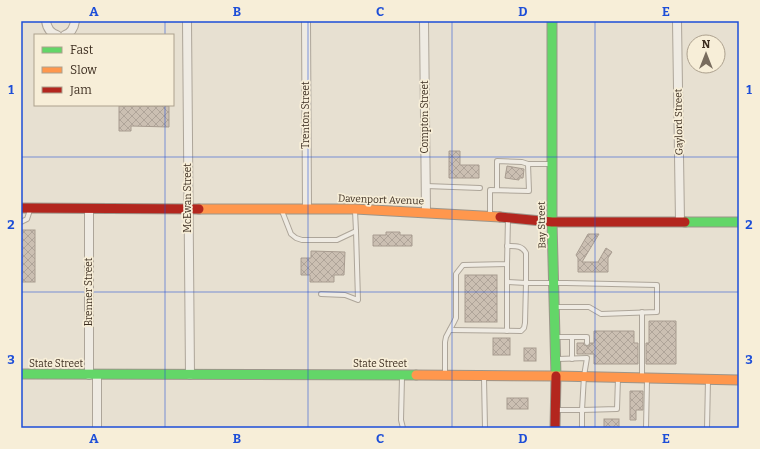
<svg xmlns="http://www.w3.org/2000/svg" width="760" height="449" viewBox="0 0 760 449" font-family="Bitter,serif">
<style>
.building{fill:url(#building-cross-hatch);stroke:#a89c90}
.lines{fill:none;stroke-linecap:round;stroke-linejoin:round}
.lane-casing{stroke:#ada599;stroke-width:6}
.street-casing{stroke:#ada599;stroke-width:10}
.fast-casing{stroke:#9c958a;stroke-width:11}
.slow-casing{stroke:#9c958a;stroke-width:11}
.jam-casing{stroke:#9c958a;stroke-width:11}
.lane{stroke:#efebe3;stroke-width:4}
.street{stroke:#efebe3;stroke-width:8}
.fast{stroke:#63d668;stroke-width:9}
.slow{stroke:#ff974d;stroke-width:9}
.jam{stroke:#b3261e;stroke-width:9}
.grid{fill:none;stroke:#1d4ed8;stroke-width:1;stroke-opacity:0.55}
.labels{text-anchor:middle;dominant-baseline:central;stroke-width:3.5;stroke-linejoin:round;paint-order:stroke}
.street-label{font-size:10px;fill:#3d2e20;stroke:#f7eed8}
.neatline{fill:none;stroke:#1d4ed8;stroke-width:1.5}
.grid-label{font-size:13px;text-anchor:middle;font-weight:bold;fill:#1d4ed8}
</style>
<defs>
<pattern id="building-cross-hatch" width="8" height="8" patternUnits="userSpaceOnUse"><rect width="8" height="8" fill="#cbbfb2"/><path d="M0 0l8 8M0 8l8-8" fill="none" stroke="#afa499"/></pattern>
</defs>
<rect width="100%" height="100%" fill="#e7e0d1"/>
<g class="building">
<polygon points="119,106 169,106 169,127 131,126 131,131 119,131"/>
<polygon points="449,151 460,151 460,165 479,165 479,178 449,178"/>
<polygon points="507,166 524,169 523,178 519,178 519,180 505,178"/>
<rect x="21" y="230" width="14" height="52"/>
<polygon points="386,232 400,232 400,235 412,235 412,246 373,246 373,235 386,235"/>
<polygon points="588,234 599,234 582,262 598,262 606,248 612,252 608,258 608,272 578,272 578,258 576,255"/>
<polygon points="311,251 345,252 344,275 334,275 334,282 310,282 310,275 301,275 301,258 311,258"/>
<rect x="465" y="275" width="32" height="47"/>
<polygon points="649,321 676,321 676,364 646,364 646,343 649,343"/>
<polygon points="594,331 634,331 634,343 638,343 638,364 594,364 594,354 577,354 577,343 584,343 584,345 587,346 589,346 590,343 594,343"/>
<rect x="493" y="338" width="17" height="17"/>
<rect x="524" y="348" width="12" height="13"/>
<polygon points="630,391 643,391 643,410 636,410 636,420 630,420"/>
<rect x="507" y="398" width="21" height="11"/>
<rect x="604" y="419" width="15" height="9"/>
</g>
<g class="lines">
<g class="lane-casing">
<g id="lane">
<polyline points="426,186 480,188"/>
<polyline points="497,190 497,161 522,162 528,164"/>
<polyline points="282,211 291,234 296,238 302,240 337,240 356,231 355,211"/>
<polyline points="490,214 490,190 529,191 528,164 550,164"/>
<polyline points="21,222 27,219 30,210"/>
<path d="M507,282L526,283V253C522,245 515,246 507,246"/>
<polyline points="321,294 345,295 358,300 356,231"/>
<polyline points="642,312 642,376"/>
<polyline points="450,330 521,331 524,328 525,323 526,283 566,283 657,285 657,312 601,314 589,307 556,307"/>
<polyline points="507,331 507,264"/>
<polyline points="557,337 572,337 572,359"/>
<polyline points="572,337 587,337 587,343"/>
<polyline points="445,375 445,342 446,337 454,322 456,318 456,274 463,265 507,264 508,218"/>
<polyline points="402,377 401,420 403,428"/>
<polyline points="484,378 485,428"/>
<polyline points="556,410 582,410 584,376 587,358 558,359"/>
<polyline points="582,428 582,410 617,409 618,378"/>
<polyline points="646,428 647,380"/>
<polyline points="707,428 708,380"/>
</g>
</g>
<g class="street-casing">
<g id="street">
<path d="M46,21C47,28 50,33 57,35"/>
<polyline points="187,21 190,375"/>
<polyline points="306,21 307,209"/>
<polyline points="424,21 426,212"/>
<polyline points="677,21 680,222"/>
<path d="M65,35C71,33 74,28 75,21"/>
<polyline points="89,208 89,375"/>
<polyline points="97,375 97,428"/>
</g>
</g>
<g class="fast-casing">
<g id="fast">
<polyline points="552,21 552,222 556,376"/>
<polyline points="685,222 739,222"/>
<polyline points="21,374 416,375"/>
</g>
</g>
<g class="slow-casing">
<g id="slow">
<polyline points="199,209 355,209 500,217"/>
<polyline points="416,375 556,376 739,380"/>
</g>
</g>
<g class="jam-casing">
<g id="jam">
<polyline points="21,208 199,209"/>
<polyline points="500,217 552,222 685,222"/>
<polyline points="555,428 556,376"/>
</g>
</g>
<use href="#lane" class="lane"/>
<use href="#street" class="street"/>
<use href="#fast" class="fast"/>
<use href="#slow" class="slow"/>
<use href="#jam" class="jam"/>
</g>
<path class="grid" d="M165,21V35M308,21V428M452,21V428M595,21V428M165,105V428M21,157H739M21,292H739"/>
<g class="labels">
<g class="street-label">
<text transform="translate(306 115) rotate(-90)">Trenton Street</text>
<text transform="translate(425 117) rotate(-90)">Compton Street</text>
<text transform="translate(679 122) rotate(-91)">Gaylord Street</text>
<text transform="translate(188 198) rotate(-90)">McEwan Street</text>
<text transform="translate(381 200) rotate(2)">Davenport Avenue</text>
<text transform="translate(542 225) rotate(-91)">Bay Street</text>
<text transform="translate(89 292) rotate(-90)">Brenner Street</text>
<text x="56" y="364">State Street</text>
<text x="380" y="364">State Street</text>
</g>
</g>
<rect width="760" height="449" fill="none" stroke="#f7eed8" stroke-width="44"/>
<rect x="34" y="34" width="140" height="72" fill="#f7eed8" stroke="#ada18e"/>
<rect x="42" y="47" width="20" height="6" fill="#63d668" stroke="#ada18e"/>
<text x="70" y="54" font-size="12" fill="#3d2e20">Fast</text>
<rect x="42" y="67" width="20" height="6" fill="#ff974d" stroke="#ada18e"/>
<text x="70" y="74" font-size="12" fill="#3d2e20">Slow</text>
<rect x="42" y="87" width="20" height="6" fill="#b3261e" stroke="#ada18e"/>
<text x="70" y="94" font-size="12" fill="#3d2e20">Jam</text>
<g transform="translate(706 54)"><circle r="19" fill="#f7eed8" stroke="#ada18e"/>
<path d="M0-3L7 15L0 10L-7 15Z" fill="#786c5e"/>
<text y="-6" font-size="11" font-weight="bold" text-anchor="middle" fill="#3d2e20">N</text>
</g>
<rect x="22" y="22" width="716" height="405" class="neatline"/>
<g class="grid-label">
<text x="94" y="16">A</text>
<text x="237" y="16">B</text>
<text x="380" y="16">C</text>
<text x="523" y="16">D</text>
<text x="666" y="16">E</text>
<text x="11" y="94">1</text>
<text x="749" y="94">1</text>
<text x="11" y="229">2</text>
<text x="749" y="229">2</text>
<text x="11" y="364">3</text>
<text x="749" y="364">3</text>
<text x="94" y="443">A</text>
<text x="237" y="443">B</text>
<text x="380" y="443">C</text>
<text x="523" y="443">D</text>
<text x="666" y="443">E</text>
</g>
</svg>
